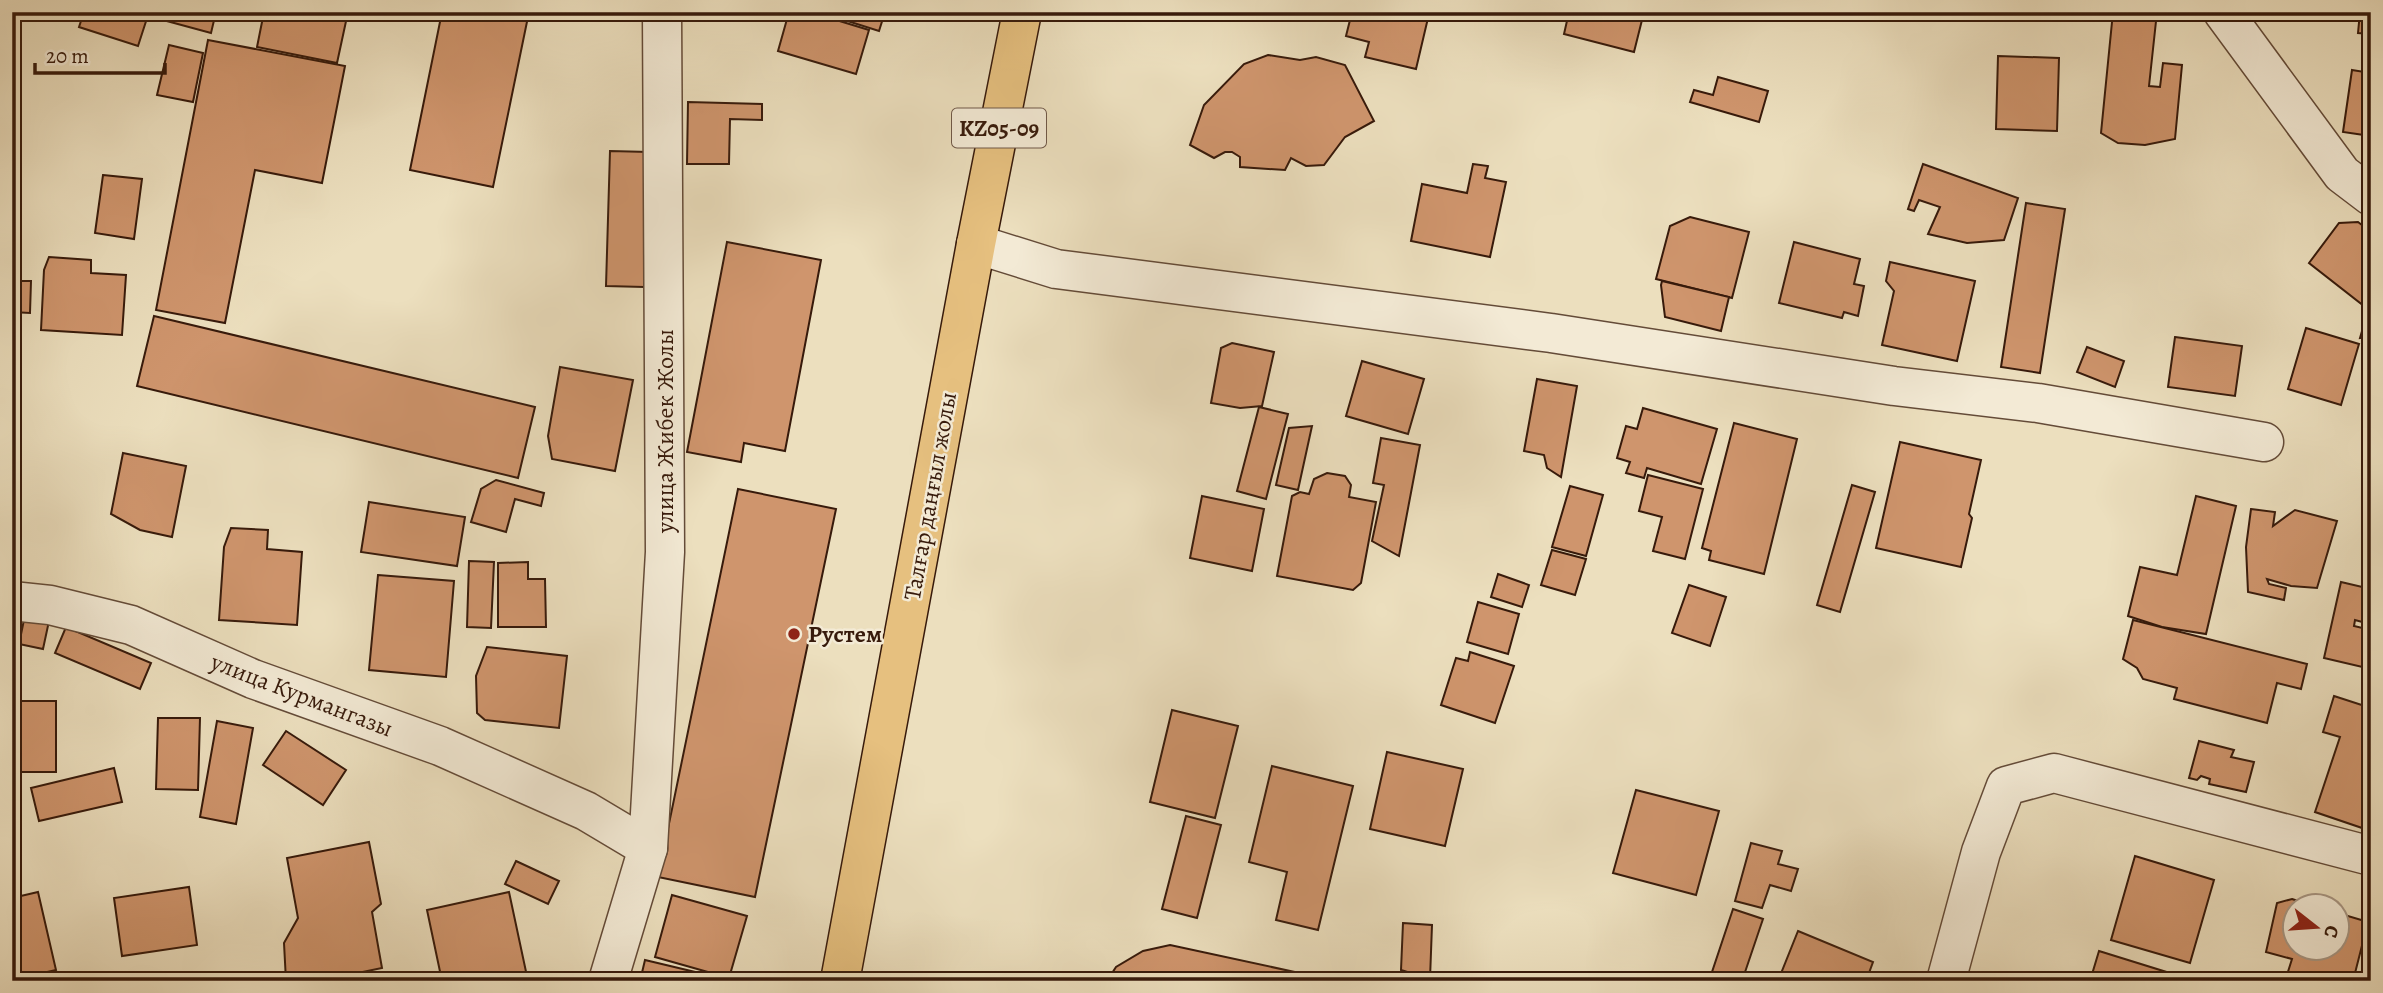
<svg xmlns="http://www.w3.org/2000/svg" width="2383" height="993" viewBox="0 0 2383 993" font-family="Alegreya,serif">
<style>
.building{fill:#cf956d;stroke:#371a0b;stroke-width:2}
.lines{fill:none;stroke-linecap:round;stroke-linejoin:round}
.minor-casing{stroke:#644b38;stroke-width:41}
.major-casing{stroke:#371a0b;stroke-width:41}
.minor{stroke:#f3ead5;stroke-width:38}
.major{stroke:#e6c07f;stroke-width:38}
.poi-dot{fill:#8f2418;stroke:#f3ead5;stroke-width:2.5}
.labels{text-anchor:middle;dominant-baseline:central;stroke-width:5;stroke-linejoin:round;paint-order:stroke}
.shield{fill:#f3ead5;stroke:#6f5848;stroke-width:2}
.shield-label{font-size:23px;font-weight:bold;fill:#371a0b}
.street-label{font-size:24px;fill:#371a0b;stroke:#f3ead5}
.poi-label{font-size:24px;font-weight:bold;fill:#371a0b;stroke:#f3ead5;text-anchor:start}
</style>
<rect width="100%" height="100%" fill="#ecdfbe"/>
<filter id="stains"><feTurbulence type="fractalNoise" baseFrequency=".00286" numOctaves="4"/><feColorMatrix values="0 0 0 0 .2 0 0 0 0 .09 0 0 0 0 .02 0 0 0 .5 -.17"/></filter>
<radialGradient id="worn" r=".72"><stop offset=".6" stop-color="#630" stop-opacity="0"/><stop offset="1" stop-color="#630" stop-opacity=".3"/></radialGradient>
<g class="building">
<polygon points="84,12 149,12 138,46 79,27"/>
<polygon points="165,12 216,12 211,33 163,20"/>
<polygon points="264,12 348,12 337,63 257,47"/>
<polygon points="442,12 529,12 493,187 410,170"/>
<polygon points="789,12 810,12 869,30 856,74 778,51"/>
<polygon points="819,12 885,12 879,31"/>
<polygon points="1352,12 1404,12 1428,18 1416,69 1365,57 1369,42 1346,36"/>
<polygon points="1569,12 1644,12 1634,52 1564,34"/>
<polygon points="2113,12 2157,12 2149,86 2160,87 2163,63 2182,65 2175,139 2145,145 2118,143 2101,133"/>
<polygon points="2360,12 2371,12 2371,34 2358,33"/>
<polygon points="208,40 345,66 322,183 255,170 225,323 156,310"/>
<polygon points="169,45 203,53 193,102 157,95"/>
<polygon points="1268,55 1300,60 1316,57 1345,65 1374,121 1345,137 1324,165 1306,166 1291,158 1285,170 1240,167 1240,157 1232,152 1225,152 1214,158 1190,145 1204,105 1244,64"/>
<polygon points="1998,56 2059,58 2057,131 1996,129"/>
<polygon points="2352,70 2371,73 2371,136 2343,132"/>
<polygon points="1718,77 1768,91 1759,122 1690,102 1694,90 1713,95"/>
<polygon points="688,102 762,104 762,120 730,119 729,164 687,164"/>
<polygon points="610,151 649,152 644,287 606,286"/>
<polygon points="1473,164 1488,166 1485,178 1506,182 1490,257 1411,241 1422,184 1467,193"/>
<polygon points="1923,164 2018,198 2004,240 1967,243 1928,234 1940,207 1919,200 1914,211 1908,209"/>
<polygon points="103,175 142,179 134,239 95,233"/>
<polygon points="2026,203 2065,209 2040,373 2001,367"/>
<polygon points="1690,217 1749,232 1732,298 1656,279 1670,226"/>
<polygon points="2358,222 2371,232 2371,297 2364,306 2309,263 2339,223"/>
<polygon points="12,241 13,281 31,281 30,313 12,312"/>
<polygon points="727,242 821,260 785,451 744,443 741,462 687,452"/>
<polygon points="1794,242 1860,259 1854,284 1864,286 1858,316 1844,312 1842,318 1779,303"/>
<polygon points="49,257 91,260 91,273 126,275 122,335 41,330 44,270"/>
<polygon points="1890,262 1975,281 1957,361 1882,345 1894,291 1886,281"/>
<polygon points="1662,281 1729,297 1721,331 1665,317 1661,285"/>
<polygon points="2367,314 2371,315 2371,349 2364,347 2367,337 2360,338"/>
<polygon points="154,316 535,407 518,478 137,386"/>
<polygon points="2306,328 2359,344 2341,405 2288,389"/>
<polygon points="2175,337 2242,346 2235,396 2168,387"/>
<polygon points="1232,343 1274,352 1262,406 1240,408 1211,403 1221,348"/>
<polygon points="2087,347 2124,361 2115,387 2077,372"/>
<polygon points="1362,361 1424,379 1408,434 1346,416"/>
<polygon points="560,367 633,380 615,471 552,459 548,436"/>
<polygon points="1537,379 1577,386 1561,477 1547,468 1544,455 1524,451"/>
<polygon points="1259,407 1288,414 1266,499 1237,491"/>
<polygon points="1643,408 1717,429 1701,484 1647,468 1644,478 1626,473 1630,462 1617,458 1626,426 1637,429"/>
<polygon points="1734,423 1797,439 1764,574 1709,560 1711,551 1702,548"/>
<polygon points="1312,426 1298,490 1276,485 1289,428"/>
<polygon points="1381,438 1420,445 1399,556 1372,541 1384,485 1373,483"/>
<polygon points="1900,442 1981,460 1969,514 1972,518 1961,567 1876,548"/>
<polygon points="123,453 186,466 172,537 140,530 111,514"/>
<polygon points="1327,473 1345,476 1351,485 1349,497 1376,502 1361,583 1353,590 1277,576 1292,496 1300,492 1309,494 1314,479"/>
<polygon points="1648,475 1703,489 1685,559 1653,551 1662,517 1639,511"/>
<polygon points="496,480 544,493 541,506 515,499 506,532 471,522 481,489"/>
<polygon points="1852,485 1875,492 1840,612 1817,605"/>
<polygon points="1570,486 1603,495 1586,556 1552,547"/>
<polygon points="738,489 836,509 755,897 658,877"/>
<polygon points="1202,496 1264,509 1252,571 1190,558"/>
<polygon points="2196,496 2236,506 2206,634 2162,627 2128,616 2140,567 2177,575"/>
<polygon points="369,502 465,517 457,566 361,552"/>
<polygon points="2251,509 2275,512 2273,526 2295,510 2337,521 2317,588 2291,586 2267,579 2269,584 2286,588 2284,600 2248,592 2246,547"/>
<polygon points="231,528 268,530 267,549 302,552 297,625 219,620 224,547"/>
<polygon points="1552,550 1586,559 1575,595 1541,585"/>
<polygon points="469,561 494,562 491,628 467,627"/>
<polygon points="528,562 528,579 545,579 546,627 498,627 498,563"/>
<polygon points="1498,574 1529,585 1522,607 1491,597"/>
<polygon points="378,575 454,581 446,677 369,670"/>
<polygon points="2341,582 2371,589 2371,601 2366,623 2355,620 2354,626 2371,630 2371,669 2324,658"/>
<polygon points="1689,585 1726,597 1710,646 1672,633"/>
<polygon points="1478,602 1519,614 1508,654 1467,642"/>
<polygon points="25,615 49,621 43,649 19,644"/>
<polygon points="2133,620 2307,664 2301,689 2277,683 2267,723 2174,699 2177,688 2143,679 2137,668 2123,659"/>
<polygon points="66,627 151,663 140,689 55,653"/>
<polygon points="487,647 567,656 559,728 485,720 477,713 476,676"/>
<polygon points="1470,652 1514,666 1495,723 1441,705 1456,658 1468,661"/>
<polygon points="2334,696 2371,708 2371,831 2315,812 2340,737 2323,732"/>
<rect x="12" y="701" width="44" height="71"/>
<polygon points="1172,710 1238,726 1215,818 1150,802"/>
<polygon points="158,718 200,718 198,790 156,789"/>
<polygon points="217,721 253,728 236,824 200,817"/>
<polygon points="286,731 346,770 323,805 263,765"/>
<polygon points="2199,741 2234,750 2231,757 2254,762 2246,792 2209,784 2210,779 2201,776 2197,780 2189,778"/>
<polygon points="1387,752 1463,769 1445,846 1370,829"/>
<polygon points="1272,766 1353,786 1318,930 1276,920 1287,872 1249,862"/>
<polygon points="114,768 122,802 39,821 31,788"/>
<polygon points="1636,790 1719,811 1696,895 1613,873"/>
<polygon points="1186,816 1221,825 1197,918 1162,909"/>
<polygon points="369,842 381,904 372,912 382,968 319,981 286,981 284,943 298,918 287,858"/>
<polygon points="1751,843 1782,851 1778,864 1798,869 1791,891 1770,885 1762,908 1735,901"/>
<polygon points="2135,856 2214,880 2190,963 2111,940"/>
<polygon points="516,861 559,881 548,904 505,884"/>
<polygon points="189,887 197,945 122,956 114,898"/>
<polygon points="38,892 56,970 12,980 12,898"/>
<polygon points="509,892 528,981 442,981 427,910"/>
<polygon points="672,895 747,916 729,978 655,957"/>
<polygon points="2292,899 2313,906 2296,906 2296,948 2338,948 2338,913 2368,922 2353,981 2298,981 2286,978 2292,959 2266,952 2277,903"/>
<polygon points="1733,909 1763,919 1742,981 1709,981"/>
<polygon points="1403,923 1432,925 1430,979 1401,970"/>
<polygon points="1798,931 1873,962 1866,981 1778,981"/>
<polygon points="1170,945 1304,974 1302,981 1107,981 1116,967 1143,951"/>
<polygon points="2099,951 2173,974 2171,981 2090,981"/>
<polygon points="645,960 733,981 640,981"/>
</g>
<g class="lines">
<g class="minor-casing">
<g id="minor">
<polyline points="2223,12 2342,174 2371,196"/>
<polyline points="976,244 1056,269 1551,333 1894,386 2038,403 2264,442"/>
<polyline points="12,601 50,605 131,625 253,679 440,746 586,811 648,848"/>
<polyline points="608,981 648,848 665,552 662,12"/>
<polyline points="1946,981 1981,852 2006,786 2054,773 2371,856"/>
</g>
</g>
<g class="major-casing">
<polyline id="major" points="840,981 976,244 1022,12"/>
</g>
<use href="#minor" class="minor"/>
<use href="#major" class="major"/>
</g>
<circle class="poi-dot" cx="794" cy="634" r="7"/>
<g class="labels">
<rect class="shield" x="952" y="108.5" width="94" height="39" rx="5"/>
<g class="shield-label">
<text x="999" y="128">KZ05-09</text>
</g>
<g class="street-label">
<text transform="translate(665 431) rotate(-90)">улица Жибек Жолы</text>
<text transform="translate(930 496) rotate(-80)">Талғар даңғыл жолы</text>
<text transform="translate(302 695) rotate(21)">улица Курмангазы</text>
</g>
<g class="poi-label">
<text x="808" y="634">Рустем</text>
</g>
</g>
<rect width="2383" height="993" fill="none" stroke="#ecdfbe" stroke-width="42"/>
<rect x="14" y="14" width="2355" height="965" fill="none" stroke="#371a0b" stroke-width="3.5"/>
<rect x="21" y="21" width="2341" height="951" fill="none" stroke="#371a0b" stroke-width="2"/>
<g transform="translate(2316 927) rotate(107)"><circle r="33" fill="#f3ead5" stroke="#a89784" stroke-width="2"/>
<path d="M0-5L12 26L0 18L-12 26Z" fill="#8f2418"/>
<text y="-10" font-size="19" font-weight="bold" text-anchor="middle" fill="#371a0b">С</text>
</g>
<path d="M35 63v10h130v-10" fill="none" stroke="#371a0b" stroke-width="3.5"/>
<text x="46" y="63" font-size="21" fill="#371a0b" stroke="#f3ead5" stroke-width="5" paint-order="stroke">20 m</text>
<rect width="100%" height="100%" filter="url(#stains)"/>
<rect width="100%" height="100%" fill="url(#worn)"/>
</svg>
